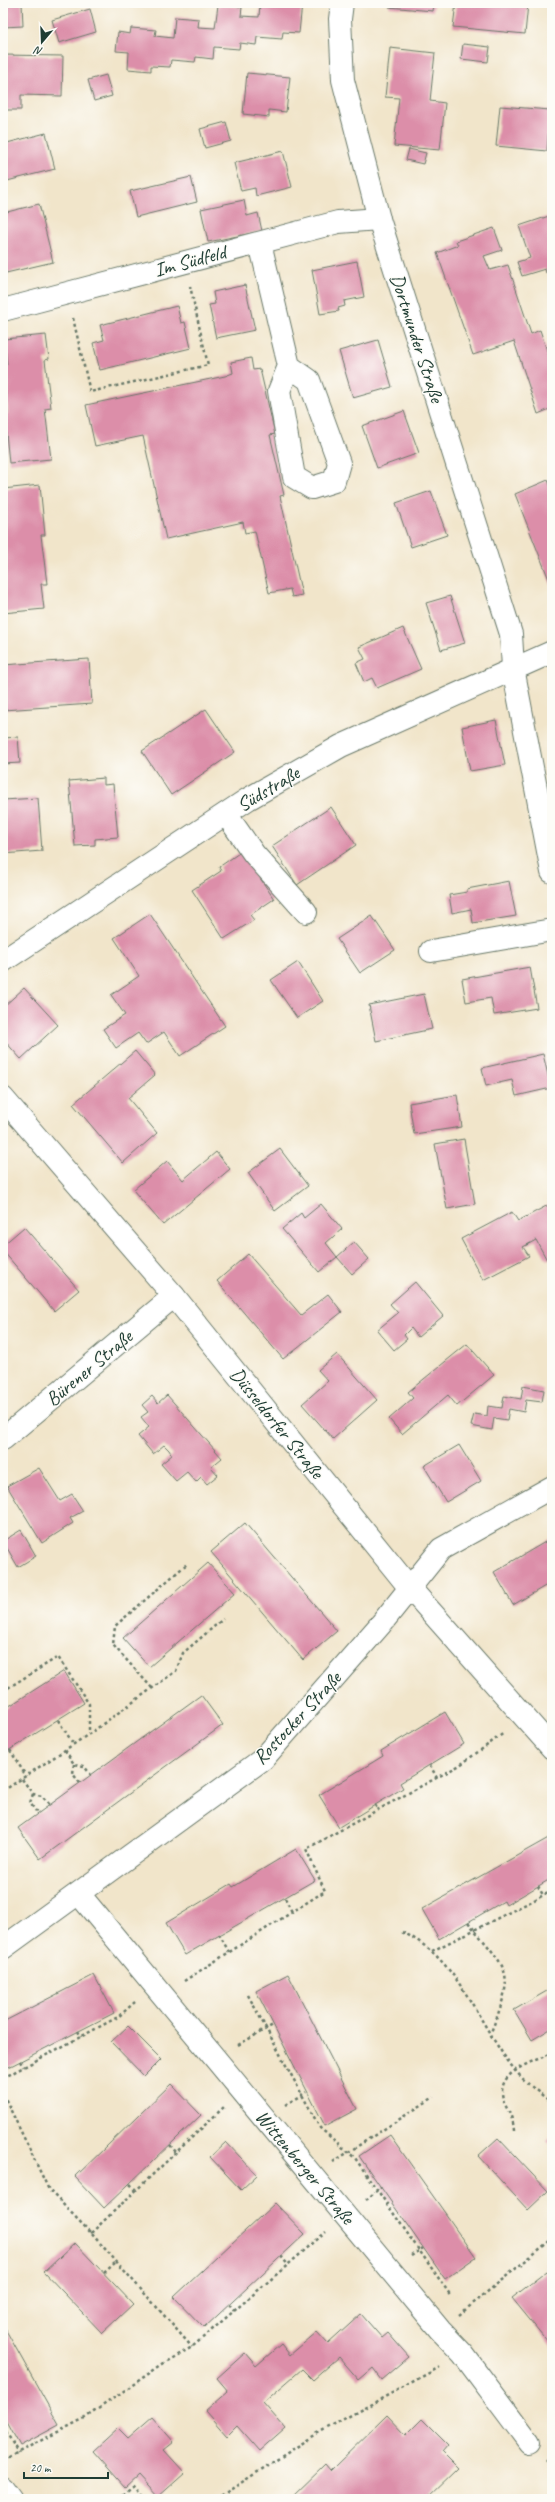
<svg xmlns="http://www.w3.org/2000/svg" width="555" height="2502" viewBox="0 0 555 2502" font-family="Caveat,sans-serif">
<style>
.building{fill:#dc8ea9}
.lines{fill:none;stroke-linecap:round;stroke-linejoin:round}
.minor-casing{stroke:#687868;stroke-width:24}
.path{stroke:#687868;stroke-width:2.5;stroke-dasharray:3 3;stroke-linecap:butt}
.minor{stroke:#fff;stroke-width:22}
.labels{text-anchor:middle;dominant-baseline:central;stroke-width:3;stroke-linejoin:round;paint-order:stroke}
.street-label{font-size:20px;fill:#1f3d34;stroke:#fdfcf7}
</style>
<rect width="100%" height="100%" fill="#fdfcf7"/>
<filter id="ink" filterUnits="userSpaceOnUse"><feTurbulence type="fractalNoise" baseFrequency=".025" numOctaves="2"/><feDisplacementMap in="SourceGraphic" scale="8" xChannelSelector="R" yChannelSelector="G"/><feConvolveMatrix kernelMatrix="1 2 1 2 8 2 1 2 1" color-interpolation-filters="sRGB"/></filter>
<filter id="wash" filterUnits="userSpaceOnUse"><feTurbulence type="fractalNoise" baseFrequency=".012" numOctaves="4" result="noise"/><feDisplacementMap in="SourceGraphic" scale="16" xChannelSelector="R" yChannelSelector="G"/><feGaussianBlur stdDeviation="0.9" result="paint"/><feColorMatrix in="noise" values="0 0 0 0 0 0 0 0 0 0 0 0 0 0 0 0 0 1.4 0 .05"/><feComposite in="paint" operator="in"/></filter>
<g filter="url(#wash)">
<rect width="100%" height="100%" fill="#f1e5ca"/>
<g id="blocks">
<g class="building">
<polygon points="3,3 22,3 23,26 3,27"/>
<polygon points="260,3 302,4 299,33 283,32 282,39 257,37 256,45 240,43 239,49 214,47 213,59 196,57 195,62 171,60 170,67 151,66 151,71 128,69 129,52 116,51 118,32 130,34 131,28 156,30 155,36 173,38 175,17 199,19 198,27 215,28 218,5 242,7 241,16 259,17"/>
<polygon points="390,3 434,3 433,11 389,7"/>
<polygon points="456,3 528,4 525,34 453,27"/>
<polygon points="90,9 96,32 59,43 52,20"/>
<polygon points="463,44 490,47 488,62 461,59"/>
<polygon points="390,48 435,53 430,101 445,103 440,150 394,146 399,98 385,97"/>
<polygon points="3,55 63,56 62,96 21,95 21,110 3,110"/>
<polygon points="247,73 290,77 286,112 269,110 269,117 243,114"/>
<polygon points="106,75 112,96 94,101 88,80"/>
<polygon points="500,106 550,110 547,151 496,146"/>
<polygon points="226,122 231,141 205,148 200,129"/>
<polygon points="46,133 55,169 3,182 3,144"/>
<polygon points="409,149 426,153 423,164 406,160"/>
<polygon points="283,151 292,187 256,196 255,188 241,191 234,163"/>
<polygon points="191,177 197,202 136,217 130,191"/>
<polygon points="244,200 247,216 258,213 262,231 208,242 201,209"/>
<polygon points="39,204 53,262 6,273 3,259 3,213"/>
<polygon points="552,215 552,253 550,254 552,271 546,273 545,269 522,276 517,262 530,258 519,226"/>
<polygon points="494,228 502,250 484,256 490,270 508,265 531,334 540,330 552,366 552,408 538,414 514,341 473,355 437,253 458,245 456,241"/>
<polygon points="357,261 364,297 344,301 345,306 338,308 339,311 320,314 312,270"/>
<polygon points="245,285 255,330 216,338 209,305 215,304 213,292"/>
<polygon points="177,306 181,323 185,322 191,348 100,370 93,343 104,340 100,325"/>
<polygon points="46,335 49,359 45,360 51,408 45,409 51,459 9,463 4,413 8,413 3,371 3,364 7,364 4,339"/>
<polygon points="378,340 392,387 353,398 339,351"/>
<polygon points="251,358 253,370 260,369 275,434 270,435 284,495 280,496 302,595 292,597 290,589 269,593 255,531 245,533 243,522 166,539 143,436 95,446 86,405 225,376 233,373 231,362"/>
<polygon points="404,411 419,453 377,468 362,426"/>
<polygon points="548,480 552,490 552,587 515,494"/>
<polygon points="40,485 45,535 41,535 47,584 41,584 44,609 3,613 3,489"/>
<polygon points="431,491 447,535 411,547 396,503"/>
<polygon points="450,596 465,643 441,650 426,603"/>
<polygon points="403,628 421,669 377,688 372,678 364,682 356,663 365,659 359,647"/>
<polygon points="89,659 92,704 3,710 3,665"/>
<polygon points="206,709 235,752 171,795 142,751"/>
<polygon points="496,720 505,765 470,771 462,727"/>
<polygon points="18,737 20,763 3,764 3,738"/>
<polygon points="104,778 104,785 113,784 118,837 95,839 95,845 75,846 69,781"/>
<polygon points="38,798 42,851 3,854 3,800"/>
<polygon points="331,807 356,845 297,885 272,846"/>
<polygon points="242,851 274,899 250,915 254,920 224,939 192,890 221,871 219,867"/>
<polygon points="509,881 516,916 473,923 471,909 452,913 449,895 467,892 467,889"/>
<polygon points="150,914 225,1026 180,1056 164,1032 146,1044 138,1033 116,1048 103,1029 125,1015 111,995 139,976 114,938"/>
<polygon points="372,916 395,950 360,973 337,939"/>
<polygon points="298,962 323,1001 297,1018 271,980"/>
<polygon points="530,967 537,1008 494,1015 491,998 466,1002 462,979"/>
<polygon points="24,988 58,1025 21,1059 3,1039 3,1007"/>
<polygon points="424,994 432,1029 376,1041 369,1005"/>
<polygon points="135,1051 155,1075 128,1098 157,1133 123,1163 73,1104"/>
<polygon points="543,1054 551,1088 516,1096 512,1080 486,1086 482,1068"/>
<polygon points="457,1095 462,1127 414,1134 409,1103"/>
<polygon points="464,1139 475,1204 447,1209 435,1144"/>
<polygon points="280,1149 308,1186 275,1211 248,1173"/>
<polygon points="216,1152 230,1169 163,1225 133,1190 167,1161 183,1180"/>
<polygon points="552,1203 552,1257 547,1260 536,1240 523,1247 529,1256 483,1280 461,1239 512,1212 518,1221"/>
<polygon points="321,1204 342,1229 326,1243 337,1257 319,1272 282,1229 301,1213 304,1218"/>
<polygon points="24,1227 79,1290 54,1311 3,1251 3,1245"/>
<polygon points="354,1242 369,1259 352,1274 337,1257"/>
<polygon points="248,1254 301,1315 328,1294 342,1312 283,1359 217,1281"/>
<polygon points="415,1282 443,1316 418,1337 411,1328 404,1335 407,1339 394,1350 377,1330 398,1313 390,1304"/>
<polygon points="467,1344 494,1375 457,1406 448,1395 402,1434 389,1419 413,1398 408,1392"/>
<polygon points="337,1354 377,1400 333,1439 302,1404 328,1381 318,1370"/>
<polygon points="523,1386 544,1390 542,1402 526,1400 524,1412 509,1409 507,1420 494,1418 492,1430 471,1426 474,1414 487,1416 488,1406 502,1408 504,1396 521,1399"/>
<polygon points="167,1395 222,1458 211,1467 218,1475 207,1484 201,1477 196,1482 187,1472 176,1481 161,1464 172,1455 169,1450 164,1445 153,1454 138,1436 149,1427 141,1417 148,1412 142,1405 152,1396 158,1403"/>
<polygon points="459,1445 481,1481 446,1502 424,1466"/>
<polygon points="39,1468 60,1501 72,1494 83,1511 70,1518 73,1523 42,1543 7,1486"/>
<polygon points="245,1523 337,1631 303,1660 211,1552"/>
<polygon points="21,1530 36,1556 18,1567 3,1541"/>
<polygon points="552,1538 552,1582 513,1605 494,1572"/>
<polygon points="208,1563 235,1593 149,1667 123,1638"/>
<polygon points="64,1671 84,1703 3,1754 3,1710"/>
<polygon points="201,1695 223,1725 40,1859 18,1828"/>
<polygon points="445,1712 464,1744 400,1783 403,1788 339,1827 319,1795 383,1756 381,1751"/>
<polygon points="552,1836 552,1878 506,1905 504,1901 439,1939 422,1909"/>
<polygon points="296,1849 315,1880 185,1955 166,1923 231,1884 233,1887"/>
<polygon points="288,1974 357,2109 325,2126 256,1991"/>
<polygon points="94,1975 114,2013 3,2070 3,2022"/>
<polygon points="552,1988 552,2028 532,2040 514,2010"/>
<polygon points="128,2026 161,2059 144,2076 111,2042"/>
<polygon points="171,2084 201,2115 104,2208 75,2177"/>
<polygon points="390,2135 476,2257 445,2279 359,2156"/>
<polygon points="552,2136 552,2146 547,2140"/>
<polygon points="498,2138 548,2191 528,2210 478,2156"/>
<polygon points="226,2142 257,2175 241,2190 210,2157"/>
<polygon points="275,2203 305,2234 204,2328 174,2297"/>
<polygon points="75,2243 133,2304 102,2333 44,2272"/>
<polygon points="547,2271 552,2276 552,2347 512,2298"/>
<polygon points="361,2314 382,2338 388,2333 409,2357 382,2380 373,2368 359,2380 339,2357 313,2380 302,2369 263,2403 285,2428 259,2451 237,2426 227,2436 205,2411 228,2391 217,2378 245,2353 256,2366 281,2344 290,2355 317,2332 328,2344"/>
<polygon points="3,2325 59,2425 20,2446 3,2415"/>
<polygon points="387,2415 406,2435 422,2419 448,2445 442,2452 458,2468 426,2499 290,2499 325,2465 330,2471"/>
<polygon points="152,2417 174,2442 164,2450 185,2473 158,2497 138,2475 125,2487 93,2451 118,2428 128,2438"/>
</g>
</g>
</g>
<g filter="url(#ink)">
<use href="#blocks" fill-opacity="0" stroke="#687868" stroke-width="1"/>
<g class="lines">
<g class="minor-casing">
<g id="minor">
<polyline points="342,3 340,19 343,80 379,219 511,634 513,668 552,872"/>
<polyline points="260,243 289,366 309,380 339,463 334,481 312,488 294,477 279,391 289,366"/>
<polyline points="3,310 338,222 379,219"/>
<polyline points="226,814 254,854 306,912"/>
<polyline points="431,951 552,930"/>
<polyline points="3,961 248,799 341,746 552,652"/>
<polyline points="3,1098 174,1296 409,1587 552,1748"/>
<polyline points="3,1439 174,1296"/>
<polyline points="79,1894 440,2330 463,2354 529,2442"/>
<polyline points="3,1948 263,1759 381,1624 441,1549 552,1487"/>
<polyline points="3,2488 11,2499"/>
</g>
</g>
<g class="path">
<polyline points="73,318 90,392 208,365 190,286"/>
<polyline points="152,1688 113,1645 115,1626 188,1563"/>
<polyline points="3,1691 58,1657 89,1704 89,1734"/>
<polyline points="58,1720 74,1745"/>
<polyline points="10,1750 26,1776"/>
<polyline points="65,1750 74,1764 84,1766 91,1775"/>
<polyline points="74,1764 73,1774 80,1783"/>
<polyline points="430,1765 437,1778"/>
<polyline points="22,1779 33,1794 42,1796 50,1805"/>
<polyline points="3,1791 89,1734 176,1671 183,1653 223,1619"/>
<polyline points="33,1794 30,1803 38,1814"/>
<polyline points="375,1805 378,1810"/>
<polyline points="538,1886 543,1895"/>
<polyline points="285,1898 292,1912"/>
<path d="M468,1922C508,1972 517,1968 491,2032"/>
<path d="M402,1932C460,1959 477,2024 515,2070C525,2083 540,2093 552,2103"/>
<polyline points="219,1934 229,1952"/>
<polyline points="432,1951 552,1891"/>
<polyline points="184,1981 325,1891 306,1849 460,1765 504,1733"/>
<polyline points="248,1995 320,2128 355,2158 451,2296"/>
<polyline points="78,2031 81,2037"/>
<polyline points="238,2045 273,2025"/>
<polyline points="20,2061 23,2067"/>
<polyline points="3,2078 118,2017 135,2002"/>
<polyline points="3,2094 49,2190 91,2233 192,2347"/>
<polyline points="285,2105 306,2092"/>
<path d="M514,2131C513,2116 509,2114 504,2102C493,2072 531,2063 552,2053"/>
<polyline points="170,2145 176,2152"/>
<polyline points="333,2162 434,2097"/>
<polyline points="130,2184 136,2190"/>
<polyline points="366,2200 381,2187"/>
<polyline points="91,2233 224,2107"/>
<polyline points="281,2256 288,2265"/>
<polyline points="411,2256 423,2248"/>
<polyline points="104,2273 116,2262"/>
<polyline points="229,2305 234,2311"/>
<polyline points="459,2315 552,2239"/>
<polyline points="3,2426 18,2453"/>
<polyline points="545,2459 552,2466"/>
<polyline points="3,2460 85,2418 164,2363 192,2347 326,2232"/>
<polyline points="118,2499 133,2487 143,2499"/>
<polyline points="216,2499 318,2433 440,2367"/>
</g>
<use href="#minor" class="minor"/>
</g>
</g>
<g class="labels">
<g class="street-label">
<text transform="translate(190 261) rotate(-15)">Im Südfeld</text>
<text transform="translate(417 338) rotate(72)">Dortmunder Straße</text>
<text transform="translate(268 789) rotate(-31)">Südstraße</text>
<text transform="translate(89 1368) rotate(-40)">Bürener Straße</text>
<text transform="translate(277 1423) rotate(51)">Düsseldorfer Straße</text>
<text transform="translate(297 1718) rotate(-47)">Rostocker Straße</text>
<text transform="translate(305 2167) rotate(50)">Wittenberger Straße</text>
</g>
</g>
<rect width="555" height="2502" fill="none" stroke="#fdfcf7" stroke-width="16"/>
<g transform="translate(42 42) rotate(199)" stroke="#fdfcf7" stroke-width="3" paint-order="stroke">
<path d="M0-3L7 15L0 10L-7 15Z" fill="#1f3d34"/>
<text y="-6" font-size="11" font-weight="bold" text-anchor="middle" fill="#1f3d34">N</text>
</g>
<path d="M24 2472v6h84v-6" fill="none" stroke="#1f3d34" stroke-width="2"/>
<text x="30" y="2472" font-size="12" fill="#1f3d34" stroke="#fdfcf7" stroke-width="3" paint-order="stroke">20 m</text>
</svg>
